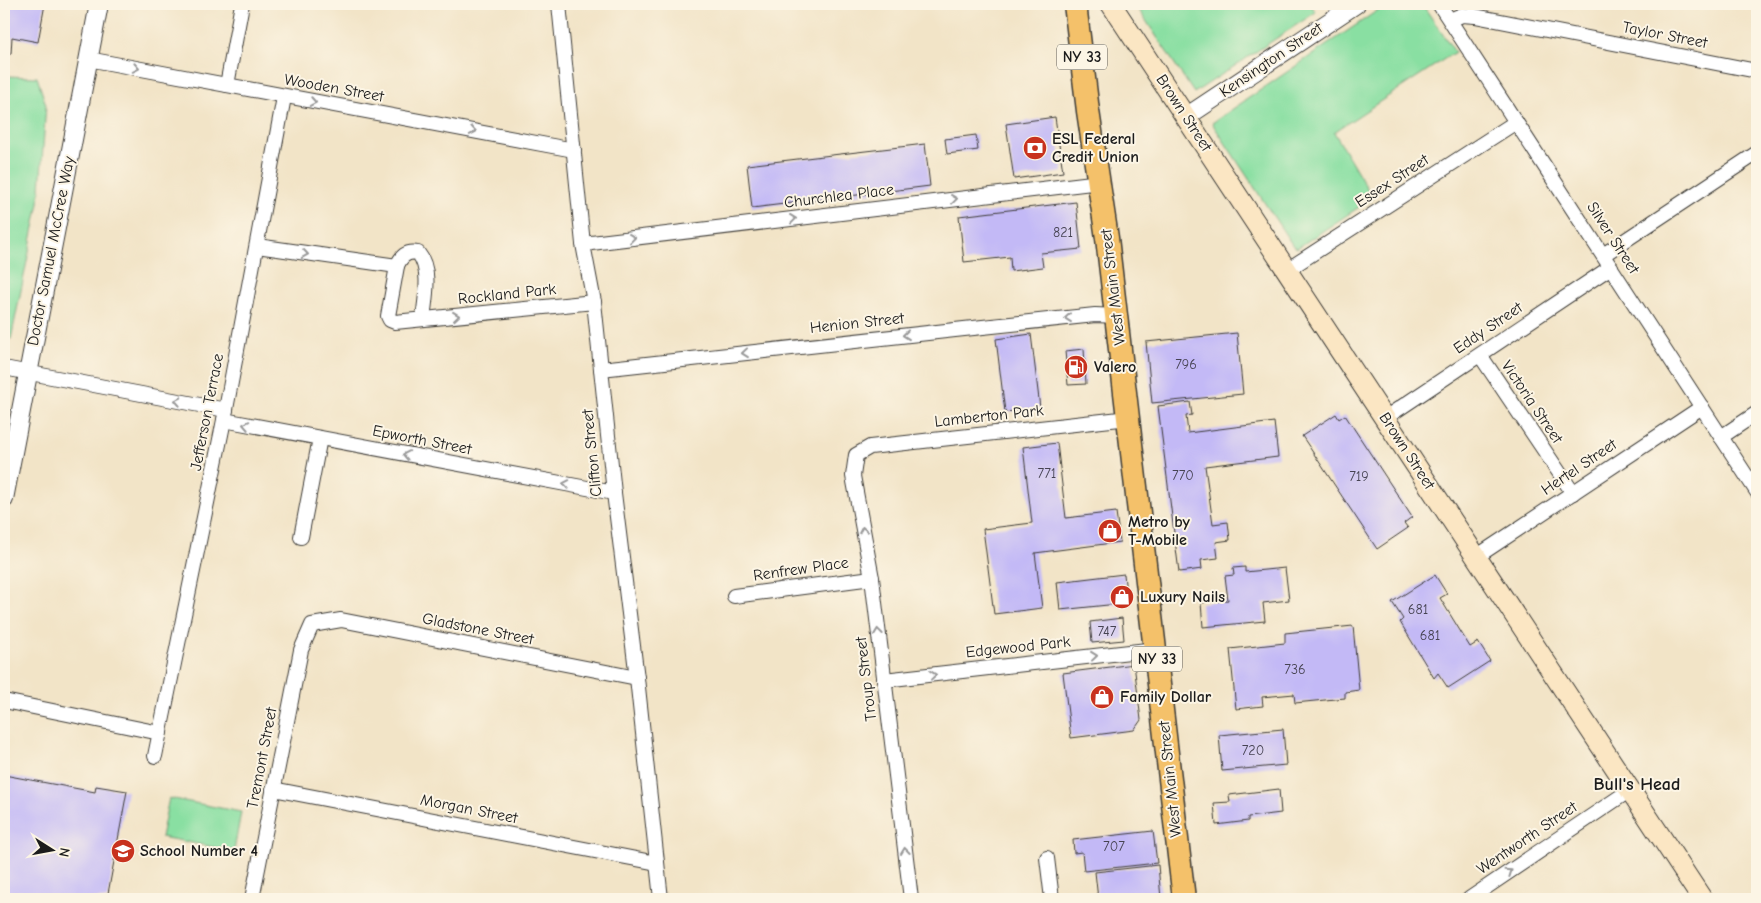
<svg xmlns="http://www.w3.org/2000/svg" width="1761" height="903" viewBox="0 0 1761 903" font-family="'Comic Neue',sans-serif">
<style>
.green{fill:#89dfa2;stroke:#527e5f}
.building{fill:#c3b9f6}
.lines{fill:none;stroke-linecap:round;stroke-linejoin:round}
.minor-casing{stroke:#3c3a36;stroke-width:16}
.tertiary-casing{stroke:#3c3a36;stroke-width:20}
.secondary-casing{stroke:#3c3a36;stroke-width:22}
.primary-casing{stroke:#3c3a36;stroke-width:25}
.minor{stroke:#fff;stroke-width:14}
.tertiary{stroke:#fff;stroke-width:18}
.secondary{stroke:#fbe6c3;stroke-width:20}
.primary{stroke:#f4c16a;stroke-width:22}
.oneway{stroke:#999}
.labels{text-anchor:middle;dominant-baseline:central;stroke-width:4;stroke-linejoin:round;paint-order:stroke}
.number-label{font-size:14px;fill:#464352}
.shield{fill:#fcf5e5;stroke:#5f5d58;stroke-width:1}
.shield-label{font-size:15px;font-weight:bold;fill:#1c1c1c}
.street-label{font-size:16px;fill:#1c1c1c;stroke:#fcf5e5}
.poi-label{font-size:16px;font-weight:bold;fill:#1c1c1c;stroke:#fcf5e5;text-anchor:start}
.neighbourhood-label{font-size:18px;font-weight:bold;fill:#1c1c1c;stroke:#fcf5e5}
</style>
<rect width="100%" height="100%" fill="#fcf5e5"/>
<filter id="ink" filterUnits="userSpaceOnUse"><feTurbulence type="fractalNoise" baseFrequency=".02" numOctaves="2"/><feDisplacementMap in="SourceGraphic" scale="10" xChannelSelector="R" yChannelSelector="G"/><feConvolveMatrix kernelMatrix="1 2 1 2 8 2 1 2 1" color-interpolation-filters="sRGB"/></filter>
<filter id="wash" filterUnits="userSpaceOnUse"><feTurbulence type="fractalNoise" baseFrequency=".0096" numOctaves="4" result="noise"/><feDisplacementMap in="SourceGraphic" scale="20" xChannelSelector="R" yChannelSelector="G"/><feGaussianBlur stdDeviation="1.12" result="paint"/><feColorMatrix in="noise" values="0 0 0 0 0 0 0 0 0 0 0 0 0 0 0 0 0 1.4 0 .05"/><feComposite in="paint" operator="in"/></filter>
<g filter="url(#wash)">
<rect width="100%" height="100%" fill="#f2e4c7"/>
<g class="green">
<polygon points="1135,4 1310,4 1316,12 1194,93"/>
<polygon points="1387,4 1422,4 1455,52 1334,132 1373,198 1297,248 1293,246 1212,123"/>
<polygon points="4,76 37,77 46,105 39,203 11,339 4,338"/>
<polygon points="169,798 241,812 234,851 161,837"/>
</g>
<g id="blocks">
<g class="building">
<polygon points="4,4 45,4 38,42 12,37 11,54 4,54"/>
<polygon points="1055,117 1063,172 1014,179 1006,124"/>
<polygon points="976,135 978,150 947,154 945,139"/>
<polygon points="925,144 930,186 752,208 747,165"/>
<polygon points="1076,202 1081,249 1041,253 1043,267 1011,271 1010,257 964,262 959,216"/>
<polygon points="1237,333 1243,394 1152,403 1146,342"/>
<polygon points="1031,334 1040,408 1005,412 996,339"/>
<polygon points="1084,349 1086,384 1068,385 1065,351"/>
<polygon points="1190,402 1192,415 1186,416 1188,433 1274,422 1278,457 1205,466 1213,524 1228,522 1230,540 1216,542 1218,558 1201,560 1202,569 1179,572 1158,406"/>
<polygon points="1336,414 1339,419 1345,415 1412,517 1404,523 1408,528 1377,549 1302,436"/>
<polygon points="1057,443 1066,518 1116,512 1120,542 1035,553 1042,608 994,614 983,529 1032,523 1023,447"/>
<polygon points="1245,567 1245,572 1285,568 1289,600 1263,603 1265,621 1203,627 1201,603 1228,600 1225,576 1234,575 1233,568"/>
<polygon points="1124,574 1127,603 1060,610 1057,582"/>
<polygon points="1435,575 1447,594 1440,598 1470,647 1478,642 1490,661 1448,688 1438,673 1434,678 1400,622 1403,619 1392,602"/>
<polygon points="1122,618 1124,640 1092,643 1090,622"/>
<polygon points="1353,626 1359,690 1345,692 1345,698 1295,703 1294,694 1262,697 1263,706 1236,709 1230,649 1285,643 1285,633"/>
<polygon points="1134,664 1141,720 1134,730 1071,738 1063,673"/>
<polygon points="1283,729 1286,765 1222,771 1219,735"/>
<polygon points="4,775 95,792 96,786 127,791 107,899 4,899"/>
<polygon points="1279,789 1281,813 1248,817 1248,821 1216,825 1214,803 1230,802 1229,795"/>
<polygon points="1153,831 1157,863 1084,871 1082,852 1074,853 1073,840"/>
<polygon points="1158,865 1161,899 1098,899 1095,872"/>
</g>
</g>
</g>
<g filter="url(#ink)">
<use href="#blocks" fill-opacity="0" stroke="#3c3a36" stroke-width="1"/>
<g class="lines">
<g class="minor-casing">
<g id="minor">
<polyline points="559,4 583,244 594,302 614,493 637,678 661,899"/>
<polyline points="1439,4 1757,492"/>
<polyline points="1450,20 1462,15 1475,16 1757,71"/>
<polyline points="88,59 574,150"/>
<polyline points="227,85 242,4"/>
<polyline points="583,244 1100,182"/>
<polyline points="257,246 397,266 388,316 390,320 395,322 594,302"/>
<polyline points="1603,255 1757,153"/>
<path d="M397,266C401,256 407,251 418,253C432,270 425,299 423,319"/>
<polyline points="1287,270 1516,122"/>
<polyline points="1480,355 1573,493"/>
<polyline points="4,368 226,410"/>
<polyline points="601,369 964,329 1095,315 1117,316"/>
<polyline points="1385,418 1611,267"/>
<polyline points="224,420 614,493"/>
<polyline points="1721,437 1757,413"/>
<polyline points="301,537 320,438"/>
<polyline points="1476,557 1702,407"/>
<polyline points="734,596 872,578"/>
<polyline points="884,680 1156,649"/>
<polyline points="4,701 160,733"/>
<polyline points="155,756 224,420 284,97"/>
<polyline points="273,789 657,863"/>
<polyline points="1047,858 1052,899"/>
<polyline points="252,899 301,650 312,625 341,620 637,678"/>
<polyline points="911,899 872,578 853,476 856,455 870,447 1129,418"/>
<polyline points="1469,899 1630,790"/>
</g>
</g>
<g class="tertiary-casing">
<g id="tertiary">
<polyline points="1186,117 1356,4"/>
<polyline points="4,499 99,4"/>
</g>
</g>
<g class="secondary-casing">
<polyline id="secondary" points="1111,4 1702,899"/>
</g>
<g class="primary-casing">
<polyline id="primary" points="1075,4 1088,111 1107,238 1184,899"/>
</g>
<use href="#minor" class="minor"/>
<use href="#tertiary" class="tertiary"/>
<use href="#secondary" class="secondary"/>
<use href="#primary" class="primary"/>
</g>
<defs><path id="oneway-chevron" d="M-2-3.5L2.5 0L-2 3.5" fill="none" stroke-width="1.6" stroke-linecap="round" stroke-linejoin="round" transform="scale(1.25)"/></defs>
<g class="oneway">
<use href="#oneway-chevron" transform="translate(136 68) rotate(11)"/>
<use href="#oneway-chevron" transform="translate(313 102) rotate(10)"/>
<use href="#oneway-chevron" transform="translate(473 131) rotate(10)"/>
<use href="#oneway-chevron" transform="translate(954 199) rotate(-7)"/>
<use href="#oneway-chevron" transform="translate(793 219) rotate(-7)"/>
<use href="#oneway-chevron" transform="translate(632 238) rotate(-7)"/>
<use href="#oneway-chevron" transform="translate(305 254) rotate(9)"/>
<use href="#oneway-chevron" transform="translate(456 316) rotate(-6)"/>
<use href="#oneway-chevron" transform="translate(1068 318) rotate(174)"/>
<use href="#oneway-chevron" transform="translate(906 335) rotate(174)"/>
<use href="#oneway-chevron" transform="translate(745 353) rotate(174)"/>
<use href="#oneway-chevron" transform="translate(178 401) rotate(-169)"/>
<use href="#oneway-chevron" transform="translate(246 425) rotate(-169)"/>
<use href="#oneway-chevron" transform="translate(406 455) rotate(-169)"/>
<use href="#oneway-chevron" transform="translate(566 484) rotate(-169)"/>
<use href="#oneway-chevron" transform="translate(863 530) rotate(-100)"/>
<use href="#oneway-chevron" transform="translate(878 632) rotate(-97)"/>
<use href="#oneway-chevron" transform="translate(1094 656) rotate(-6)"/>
<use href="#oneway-chevron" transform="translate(933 675) rotate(-6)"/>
<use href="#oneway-chevron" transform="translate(905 851) rotate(-97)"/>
<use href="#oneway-chevron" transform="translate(1509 872) rotate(-34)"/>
</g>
</g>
<defs>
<g id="bank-disc" transform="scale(1.25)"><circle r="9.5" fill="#c8321e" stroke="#fcf5e5"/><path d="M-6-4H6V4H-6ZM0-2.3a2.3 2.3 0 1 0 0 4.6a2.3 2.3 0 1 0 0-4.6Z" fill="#fff"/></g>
<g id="fuel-disc" transform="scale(1.25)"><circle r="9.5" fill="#c8321e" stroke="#fcf5e5"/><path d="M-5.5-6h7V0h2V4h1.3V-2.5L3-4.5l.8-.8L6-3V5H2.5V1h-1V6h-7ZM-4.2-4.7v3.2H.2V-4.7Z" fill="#fff"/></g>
<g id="shop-disc" transform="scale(1.25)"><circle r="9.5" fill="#c8321e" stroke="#fcf5e5"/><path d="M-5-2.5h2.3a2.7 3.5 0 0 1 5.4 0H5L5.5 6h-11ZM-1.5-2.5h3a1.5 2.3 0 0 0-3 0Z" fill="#fff"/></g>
<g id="school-disc" transform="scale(1.25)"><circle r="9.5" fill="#c8321e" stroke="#fcf5e5"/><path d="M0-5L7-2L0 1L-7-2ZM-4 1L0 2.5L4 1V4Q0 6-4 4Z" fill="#fff"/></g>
</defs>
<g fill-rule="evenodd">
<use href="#bank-disc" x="1035" y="148"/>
<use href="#fuel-disc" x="1076" y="367"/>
<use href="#shop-disc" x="1110" y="531"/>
<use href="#shop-disc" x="1122" y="597"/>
<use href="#shop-disc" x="1102" y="697"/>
<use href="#school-disc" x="123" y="851"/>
</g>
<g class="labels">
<g class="number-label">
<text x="1063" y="232">821</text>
<text x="1186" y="364">796</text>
<text x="1047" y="473">771</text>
<text x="1183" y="475">770</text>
<text x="1359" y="476">719</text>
<text x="1418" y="609">681</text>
<text x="1107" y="631">747</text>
<text x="1430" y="635">681</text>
<text x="1295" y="669">736</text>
<text x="1253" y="750">720</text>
<text x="1114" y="846">707</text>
</g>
<g class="shield">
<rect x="1057" y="44.5" width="50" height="25" rx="4"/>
<rect x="1132" y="646.5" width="50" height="25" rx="4"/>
</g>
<g class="shield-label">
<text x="1082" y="57">NY 33</text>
<text x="1157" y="659">NY 33</text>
</g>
<g class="street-label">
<text transform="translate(1665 35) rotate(11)">Taylor Street</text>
<text transform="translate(1271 60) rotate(-34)">Kensington Street</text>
<text transform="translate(334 88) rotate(10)">Wooden Street</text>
<text transform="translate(1184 113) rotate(57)">Brown Street</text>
<text transform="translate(1392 181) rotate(-33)">Essex Street</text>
<text transform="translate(839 196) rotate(-7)">Churchlea Place</text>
<text transform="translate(1613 238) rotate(57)">Silver Street</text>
<text transform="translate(51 251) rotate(-79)">Doctor Samuel McCree Way</text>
<text transform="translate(1113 287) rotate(-97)">West Main Street</text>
<text transform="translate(507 294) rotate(-6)">Rockland Park</text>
<text transform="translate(857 323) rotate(-6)">Henion Street</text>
<text transform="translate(1488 328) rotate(-34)">Eddy Street</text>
<text transform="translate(1532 402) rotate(56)">Victoria Street</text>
<text transform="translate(207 412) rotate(-79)">Jefferson Terrace</text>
<text transform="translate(989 416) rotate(-6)">Lamberton Park</text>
<text transform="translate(422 440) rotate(11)">Epworth Street</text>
<text transform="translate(1407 451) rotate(57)">Brown Street</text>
<text transform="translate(592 453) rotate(-96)">Clifton Street</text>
<text transform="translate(1579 467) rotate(-34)">Hertel Street</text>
<text transform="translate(801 569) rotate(-8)">Renfrew Place</text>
<text transform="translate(478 629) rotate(11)">Gladstone Street</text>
<text transform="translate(1018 647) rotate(-6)">Edgewood Park</text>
<text transform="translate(866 679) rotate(-97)">Troup Street</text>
<text transform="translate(262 758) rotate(-79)">Tremont Street</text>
<text transform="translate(1170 779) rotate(-96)">West Main Street</text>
<text transform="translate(469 809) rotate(11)">Morgan Street</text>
<text transform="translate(1527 838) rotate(-34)">Wentworth Street</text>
</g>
<g class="poi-label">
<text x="1052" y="139">ESL Federal<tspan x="1052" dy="18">Credit Union</tspan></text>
<text x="1094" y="367">Valero</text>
<text x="1128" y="522">Metro by<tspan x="1128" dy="18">T-Mobile</tspan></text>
<text x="1140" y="597">Luxury Nails</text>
<text x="1120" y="697">Family Dollar</text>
<text x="140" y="851">School Number 4</text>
</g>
<g class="neighbourhood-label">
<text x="1637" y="784">Bull's Head</text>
</g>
</g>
<rect width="1761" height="903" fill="none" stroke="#fcf5e5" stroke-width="20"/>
<g transform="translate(52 850) rotate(101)" stroke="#fcf5e5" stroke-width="4" paint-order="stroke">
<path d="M0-4L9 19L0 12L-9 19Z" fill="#1c1c1c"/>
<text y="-8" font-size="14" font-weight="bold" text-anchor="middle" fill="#1c1c1c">N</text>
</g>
</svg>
